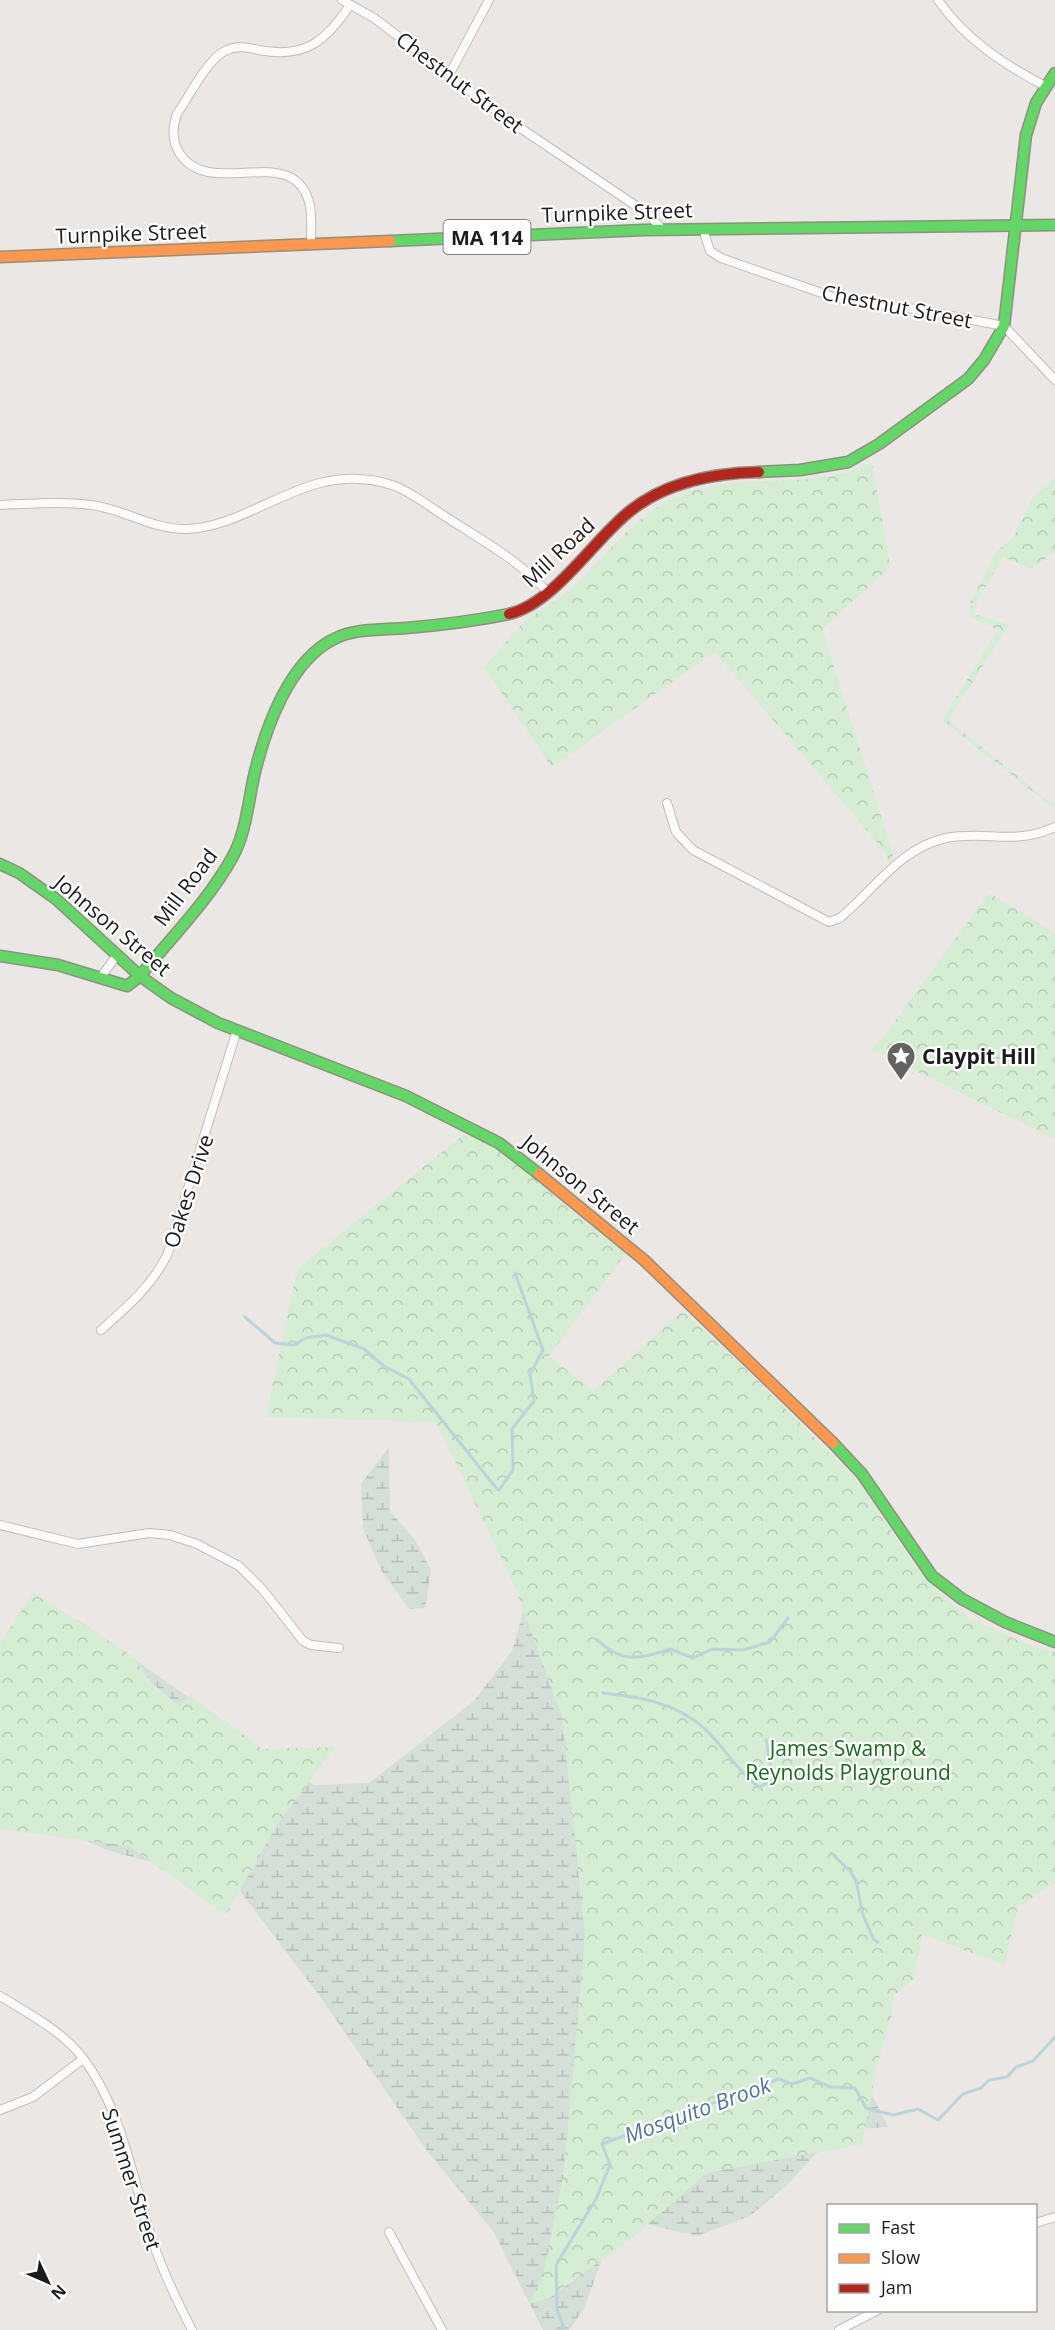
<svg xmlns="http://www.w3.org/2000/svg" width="1055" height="2330" viewBox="0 0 1055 2330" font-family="'Open Sans',sans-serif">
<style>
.wetland{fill:url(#wetland-marsh)}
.park{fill:url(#park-crowns)}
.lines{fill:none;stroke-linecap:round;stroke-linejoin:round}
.stream{stroke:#bbd4da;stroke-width:3}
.street-casing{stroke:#c0bebd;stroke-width:10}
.fast-casing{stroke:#90907f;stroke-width:13}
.slow-casing{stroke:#90907f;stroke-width:13}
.jam-casing{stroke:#90907f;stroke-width:13}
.street{stroke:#fcfbfb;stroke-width:8}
.fast{stroke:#63d668;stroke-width:10}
.slow{stroke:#ff974d;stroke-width:10}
.jam{stroke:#b3261e;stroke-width:10}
.labels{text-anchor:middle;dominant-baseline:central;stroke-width:4.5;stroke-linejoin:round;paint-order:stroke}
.shield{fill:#fff;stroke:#606060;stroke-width:1.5}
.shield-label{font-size:20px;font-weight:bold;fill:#1c1c1c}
.street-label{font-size:21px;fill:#1c1c1c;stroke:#fff}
.poi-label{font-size:21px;font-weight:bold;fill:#1c1c1c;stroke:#fff;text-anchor:start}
.park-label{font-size:21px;fill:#186c1b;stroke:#fff}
.water-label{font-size:22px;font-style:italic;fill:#517798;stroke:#fff}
</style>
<defs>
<pattern id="wetland-marsh" width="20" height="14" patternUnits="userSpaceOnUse" patternTransform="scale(1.5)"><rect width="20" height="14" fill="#d3dfd7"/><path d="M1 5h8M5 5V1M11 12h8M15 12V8" fill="none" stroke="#b5bfb8"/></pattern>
<pattern id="park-crowns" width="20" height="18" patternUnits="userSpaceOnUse" patternTransform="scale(1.5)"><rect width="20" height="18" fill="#d5edd3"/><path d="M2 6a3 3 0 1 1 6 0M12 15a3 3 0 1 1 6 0" fill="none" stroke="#b6cbb5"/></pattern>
</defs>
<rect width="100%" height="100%" fill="#eae7e4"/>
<g class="wetland">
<polygon points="389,1447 390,1511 415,1540 431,1570 425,1608 409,1609 381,1570 363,1528 361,1484"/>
<polygon points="525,1605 837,2061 872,2095 888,2127 838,2130 786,2186 750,2216 697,2236 624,2219 604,2253 584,2309 569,2330 543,2330 493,2231 428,2152 318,1994 234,1883 209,1859 147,1861 107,1850 37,1819 44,1642 78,1620 314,1785 369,1783 474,1701 512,1651"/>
</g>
<g class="park">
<path d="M872,462L890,567L822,629L894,858L889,864L886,853L715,652L552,767L484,667C498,652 511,633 527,620C540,610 555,602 568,591C618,547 640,500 712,486C766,476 823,488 872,462Z"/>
<polygon points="1055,478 1055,552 1031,569 1003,557 977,602 974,614 1009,625 948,720 1055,806 1055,809 942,720 998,630 969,616 971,601 997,551 1013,538 1033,497"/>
<polygon points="989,893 1055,933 1055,1139 871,1049 882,1039"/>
<polygon points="478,1135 500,1146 627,1252 549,1356 593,1391 683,1311 756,1379 861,1485 910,1559 939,1593 971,1619 1024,1643 1055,1652 1055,1883 1018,1907 1004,1965 922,1934 914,1979 893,1996 893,2010 878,2062 862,2144 707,2173 631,2239 551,2297 529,2304 543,2275 564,2171 585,1934 562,1717 514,1585 436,1422 266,1417 297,1269 462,1136"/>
<polygon points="33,1592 131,1655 151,1682 179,1706 190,1696 263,1749 335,1747 275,1828 226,1915 129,1846 0,1829 0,1644"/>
</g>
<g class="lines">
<g class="stream">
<polyline points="245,1317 275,1343 294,1345 306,1338 326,1335 364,1349 384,1366 409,1379 497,1489"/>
<polyline points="499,1490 513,1470 512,1429 534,1401 530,1374 543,1350 515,1273"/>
<path d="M598,1640C621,1664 641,1659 670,1649L693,1658L712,1649L743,1650L770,1642L788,1618"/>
<path d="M603,1693C640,1697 678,1703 706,1730C726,1749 736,1770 759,1787L773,1780L766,1740"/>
<polyline points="831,1853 850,1871 856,1881 863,1915 874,1940 878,1942"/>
<polyline points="562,2330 563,2326 557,2309 556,2265 596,2199 610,2165 602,2144 779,2079 792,2084 810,2078 830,2087 855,2088 866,2108 893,2115 918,2109 938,2120 963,2094 981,2088 989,2080 1007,2077 1016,2067 1033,2061 1055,2037"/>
</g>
<g class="street-casing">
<g id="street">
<polyline points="342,0 374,18 510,121 648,214 662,229"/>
<path d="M938,0C965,39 1003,64 1045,86"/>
<polyline points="449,75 489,0"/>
<polyline points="703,229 710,251 721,258 839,299 915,309 1004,326 1055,380"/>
<path d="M311,244C311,232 312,219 310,206C296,139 211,201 180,154C172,142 172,128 177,114C188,98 207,61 223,52C235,45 247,47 259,50C305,59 326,41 350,5"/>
<path d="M0,505C31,504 60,501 91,505C124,509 153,530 187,529C234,527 276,494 320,483C344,477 368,477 392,485C410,491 427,505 443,515C479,539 520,560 548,593"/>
<path d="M667,803L676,832L693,850L829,922L840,918C874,890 900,848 946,838C986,830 1014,846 1055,827"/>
<polyline points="101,977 117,955"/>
<path d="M101,1330C127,1307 153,1285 168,1253L237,1030"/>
<polyline points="0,1525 78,1544 149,1533 170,1535 197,1544 239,1566 263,1590 303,1641 311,1645 339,1648"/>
<path d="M0,1996C26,2012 58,2029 78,2052C122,2105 132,2179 153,2242C163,2273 177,2301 192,2330"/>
<polyline points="0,2110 33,2097 83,2059"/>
<polyline points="1036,2223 1055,2217"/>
<polyline points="389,2232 442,2330"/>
<polyline points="839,2330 878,2310"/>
</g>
</g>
<g class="fast-casing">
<g id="fast">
<polyline points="390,241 644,230 1055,225"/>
<polyline points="759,472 800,470 848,462 879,444 968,379 984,360 1004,326 1026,135 1036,103 1055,73"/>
<polyline points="0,864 19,873 56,899 140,976 171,998 218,1023 406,1096 499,1143 539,1174"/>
<path d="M0,956L58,965L127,986L140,976C171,938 208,901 232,858C246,833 248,803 254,776C265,729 289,661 334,639C355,628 383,630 406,628C441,625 474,621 509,614"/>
<polyline points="833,1443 862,1474 932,1576 962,1599 1005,1622 1055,1642"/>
</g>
</g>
<g class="slow-casing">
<g id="slow">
<polyline points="0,257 390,241"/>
<polyline points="539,1174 644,1260 833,1443"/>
</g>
</g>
<g class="jam-casing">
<path id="jam" d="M509,614C555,603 594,539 630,511C666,482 714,473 759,472"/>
</g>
<use href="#street" class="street"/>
<use href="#fast" class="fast"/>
<use href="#slow" class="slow"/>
<use href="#jam" class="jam"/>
</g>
<defs>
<g id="sight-pin" transform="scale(1.5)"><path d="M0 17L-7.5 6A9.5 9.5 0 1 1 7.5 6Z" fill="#646362" stroke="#fff"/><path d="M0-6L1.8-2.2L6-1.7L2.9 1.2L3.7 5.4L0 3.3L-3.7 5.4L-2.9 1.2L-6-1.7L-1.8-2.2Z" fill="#fff"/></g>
</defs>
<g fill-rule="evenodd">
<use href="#sight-pin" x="901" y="1056"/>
</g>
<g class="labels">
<rect class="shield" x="443.5" y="220" width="87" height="34" rx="4.5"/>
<g class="shield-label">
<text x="487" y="237">MA 114</text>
</g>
<g class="street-label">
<text transform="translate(460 82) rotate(37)">Chestnut Street</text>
<text transform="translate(617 212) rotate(-2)">Turnpike Street</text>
<text transform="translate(131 233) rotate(-2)">Turnpike Street</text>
<text transform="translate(897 306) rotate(11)">Chestnut Street</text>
<text transform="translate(558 552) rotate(-43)">Mill Road</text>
<text transform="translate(185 887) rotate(-53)">Mill Road</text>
<text transform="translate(113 925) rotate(40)">Johnson Street</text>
<text transform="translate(581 1184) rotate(39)">Johnson Street</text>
<text transform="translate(188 1191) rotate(-72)">Oakes Drive</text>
<text transform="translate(132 2179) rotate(72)">Summer Street</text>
</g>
<g class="poi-label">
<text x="922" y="1056">Claypit Hill</text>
</g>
<g class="park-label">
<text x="848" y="1748">James Swamp &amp;<tspan x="848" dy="24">Reynolds Playground</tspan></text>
</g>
<g class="water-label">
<text transform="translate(697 2109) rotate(-20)">Mosquito Brook</text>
</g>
</g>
<rect x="827" y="2204" width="210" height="108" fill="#ffffff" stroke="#a4a4a4" stroke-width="1.5"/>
<rect x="839" y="2224" width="30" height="9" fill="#63d668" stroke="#a4a4a4" stroke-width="1.5"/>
<text x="881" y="2234" font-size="18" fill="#1c1c1c">Fast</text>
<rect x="839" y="2254" width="30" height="9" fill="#ff974d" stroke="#a4a4a4" stroke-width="1.5"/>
<text x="881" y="2264" font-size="18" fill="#1c1c1c">Slow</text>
<rect x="839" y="2284" width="30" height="9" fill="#b3261e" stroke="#a4a4a4" stroke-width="1.5"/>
<text x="881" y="2294" font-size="18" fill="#1c1c1c">Jam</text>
<g transform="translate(48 2282) rotate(134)" stroke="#ffffff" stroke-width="4.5" paint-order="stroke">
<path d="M0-4.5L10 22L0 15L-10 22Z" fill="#1c1c1c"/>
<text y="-9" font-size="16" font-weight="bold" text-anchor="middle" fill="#1c1c1c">N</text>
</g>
</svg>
